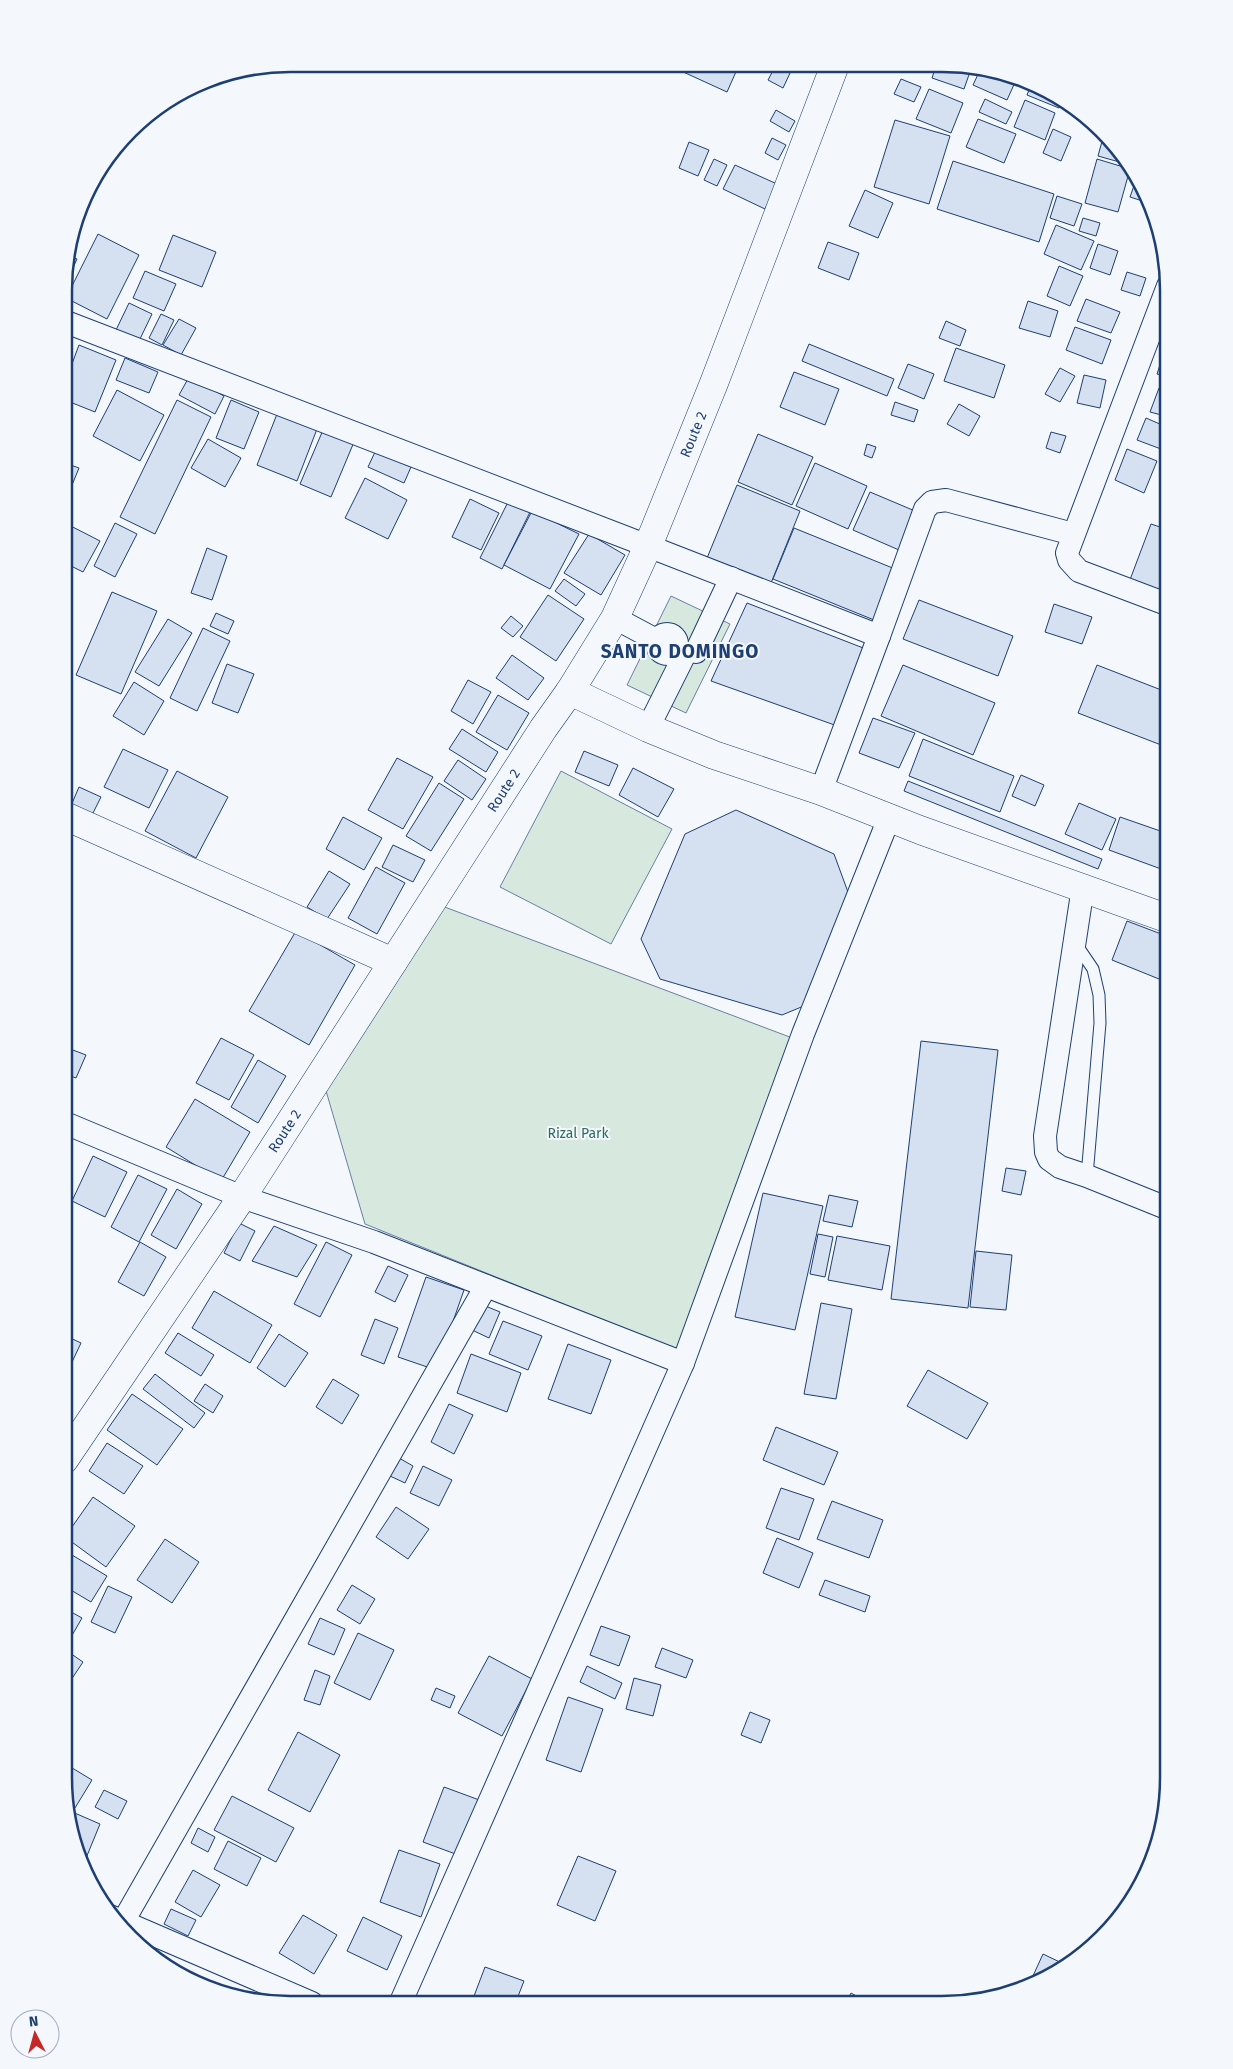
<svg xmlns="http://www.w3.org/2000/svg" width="1233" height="2069" viewBox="0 0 1233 2069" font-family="'Fira Sans',sans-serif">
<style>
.green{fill:#d7e8df;stroke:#687fa3}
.building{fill:#d5e0f0;stroke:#1d3f73}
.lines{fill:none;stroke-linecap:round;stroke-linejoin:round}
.lane-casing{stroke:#1d3f73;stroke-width:13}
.street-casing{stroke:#1d3f73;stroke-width:24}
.secondary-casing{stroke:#1d3f73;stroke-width:29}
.highway-casing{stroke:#1d3f73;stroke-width:29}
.lane{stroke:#f4f7fb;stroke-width:11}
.street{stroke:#f4f7fb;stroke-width:22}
.secondary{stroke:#f4f7fb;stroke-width:28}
.highway{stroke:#f4f7fb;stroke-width:28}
.labels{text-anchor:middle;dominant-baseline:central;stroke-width:4;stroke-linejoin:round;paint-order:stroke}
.street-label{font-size:14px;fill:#1d3f73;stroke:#f4f7fb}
.park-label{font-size:14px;fill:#2c6c60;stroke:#f4f7fb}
.district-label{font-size:19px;font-weight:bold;letter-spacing:1px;fill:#1d3f73;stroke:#f4f7fb}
.rim{fill:none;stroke:#1d3f73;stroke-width:2.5}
</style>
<rect width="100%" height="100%" fill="#f4f7fb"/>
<g class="green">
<polygon points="671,596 730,624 686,713 627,685"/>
<polygon points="561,771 672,829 611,944 500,887"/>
<polygon points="442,906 795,1039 679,1351 365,1224 324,1084"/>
</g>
<g class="building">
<polygon points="668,65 739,65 727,92"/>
<polygon points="776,65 791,71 783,88 768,80"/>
<polygon points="936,66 972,66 964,89 932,78"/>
<polygon points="981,68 1017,78 1007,100 973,85"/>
<polygon points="901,79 921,87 914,102 894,94"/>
<polygon points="1032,82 1062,100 1059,108 1027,95"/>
<polygon points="929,89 963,103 951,133 916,119"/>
<polygon points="985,99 1012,112 1006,124 979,112"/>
<polygon points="1025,100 1055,113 1045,140 1014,127"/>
<polygon points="776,110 795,121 789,132 770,121"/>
<polygon points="978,119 1016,134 1004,163 966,147"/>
<polygon points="895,120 950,136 929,204 874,187"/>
<polygon points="1053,129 1071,137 1061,161 1043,153"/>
<polygon points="1104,134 1123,153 1130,165 1098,156"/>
<polygon points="772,138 786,145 778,160 765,153"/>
<polygon points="689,142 709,150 698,176 679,168"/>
<polygon points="714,159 727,165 717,186 704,180"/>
<polygon points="1097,159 1130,169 1118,212 1085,203"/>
<polygon points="953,161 1054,194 1039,242 937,209"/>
<polygon points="735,165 777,184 765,209 723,189"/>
<polygon points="101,171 104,173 84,209 82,208 87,190"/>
<polygon points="1137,177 1152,204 1130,197"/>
<polygon points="865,190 893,203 878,238 849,226"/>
<polygon points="1057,196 1082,204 1074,226 1050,218"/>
<polygon points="1083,218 1100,223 1096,236 1079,231"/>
<polygon points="1056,225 1094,241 1081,270 1044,254"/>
<polygon points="98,234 139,255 107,319 66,298"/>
<polygon points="173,235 216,252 202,287 159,270"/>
<polygon points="828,242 859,253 849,280 818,268"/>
<polygon points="1098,244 1118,251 1110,275 1090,268"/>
<polygon points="67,255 77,259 66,283 66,261"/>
<polygon points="1059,266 1083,276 1070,306 1047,296"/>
<polygon points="145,271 176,284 164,311 133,298"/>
<polygon points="1127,272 1146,278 1140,296 1121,290"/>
<polygon points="1086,299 1120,312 1111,333 1077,321"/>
<polygon points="1028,301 1058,311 1050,337 1019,328"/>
<polygon points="129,303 152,314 139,341 116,330"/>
<polygon points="161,314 174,320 162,345 149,338"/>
<polygon points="179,319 196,328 181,355 163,345"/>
<polygon points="946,321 966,330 960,346 939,338"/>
<polygon points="1075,327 1111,340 1102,364 1066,350"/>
<polygon points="809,344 894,379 887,396 802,361"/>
<polygon points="79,345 116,360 95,412 65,400 66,380"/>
<polygon points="1166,346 1169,347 1169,377 1157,374"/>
<polygon points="956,348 1005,365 994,398 944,381"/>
<polygon points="125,358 158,372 149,393 116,380"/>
<polygon points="908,364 934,374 924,399 898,388"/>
<polygon points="1060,368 1075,376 1060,402 1045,394"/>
<polygon points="794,372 839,389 825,425 780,407"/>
<polygon points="1084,375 1106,380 1100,408 1077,403"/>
<polygon points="189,377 224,396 215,414 179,395"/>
<polygon points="1159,388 1169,390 1169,417 1150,412"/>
<polygon points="117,390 164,415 140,461 93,436"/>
<polygon points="177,400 211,417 155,534 120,517"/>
<polygon points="231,400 259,412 244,449 216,438"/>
<polygon points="895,402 918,410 914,422 891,415"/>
<polygon points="959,404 980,416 969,436 947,424"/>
<polygon points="277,414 317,429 297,481 257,465"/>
<polygon points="1146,418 1169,428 1169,452 1137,440"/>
<polygon points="323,430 354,442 331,497 300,484"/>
<polygon points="1051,432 1066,436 1060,453 1046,448"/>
<polygon points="758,434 813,457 792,505 738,482"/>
<polygon points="208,439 241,458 225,487 191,468"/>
<polygon points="867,444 876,447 872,458 864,455"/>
<polygon points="1127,449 1157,461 1144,493 1115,480"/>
<polygon points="375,452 411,467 404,483 368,467"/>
<polygon points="65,463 79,468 70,490 65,488"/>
<polygon points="815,463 867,486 848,529 796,506"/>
<polygon points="365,478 407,500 388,539 345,518"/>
<polygon points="737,485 800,511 769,588 705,563"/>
<polygon points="870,492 915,511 899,550 853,530"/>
<polygon points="470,499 499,513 481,550 452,537"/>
<polygon points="508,502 530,512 502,569 480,558"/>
<polygon points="532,511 579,534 550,589 504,565"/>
<polygon points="65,523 100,541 83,572 65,563"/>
<polygon points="115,523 137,534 115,577 94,566"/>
<polygon points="1151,524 1169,530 1169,600 1128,585"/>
<polygon points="794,528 900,571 879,622 773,579"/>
<polygon points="589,534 625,555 601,595 564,573"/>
<polygon points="207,548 227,556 212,600 191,593"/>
<polygon points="564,579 585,594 576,606 555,591"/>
<polygon points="112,592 157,611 121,694 76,675"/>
<polygon points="548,595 584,619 556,661 520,637"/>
<polygon points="919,600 1013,636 998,676 903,639"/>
<polygon points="747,603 871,651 843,728 711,681"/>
<polygon points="1054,604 1092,617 1082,644 1045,632"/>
<polygon points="216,613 234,621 228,634 210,626"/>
<polygon points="511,616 523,626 513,637 501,628"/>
<polygon points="168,619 192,633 159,686 135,672"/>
<polygon points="203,628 230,641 197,711 170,698"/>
<polygon points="512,655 544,678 528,700 496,678"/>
<polygon points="227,664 254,674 238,713 212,703"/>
<polygon points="903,665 995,703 973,755 881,716"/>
<polygon points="1097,665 1169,693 1169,748 1078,713"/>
<polygon points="468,680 491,692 473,724 451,711"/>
<polygon points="134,682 164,701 144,735 113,716"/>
<polygon points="498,695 529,713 507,750 476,732"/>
<polygon points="873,718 915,733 899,768 859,753"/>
<polygon points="462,729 498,752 486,772 449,749"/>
<polygon points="923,739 1014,776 1000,812 909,776"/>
<polygon points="123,749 168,770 149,808 104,787"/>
<polygon points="584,751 618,765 609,786 575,772"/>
<polygon points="397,758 433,777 403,829 368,810"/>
<polygon points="458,760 486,779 472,800 444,781"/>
<polygon points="633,768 674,789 658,817 619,795"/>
<polygon points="177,771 228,797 196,858 145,831"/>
<polygon points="1021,775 1044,785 1035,806 1012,796"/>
<polygon points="908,781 1102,859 1098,869 904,791"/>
<polygon points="439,783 464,799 431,851 406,836"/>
<polygon points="79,787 101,797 91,817 70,808"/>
<polygon points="1079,803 1116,819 1102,850 1065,834"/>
<polygon points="736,810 834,854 852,903 811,1003 782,1015 660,979 641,939 685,834"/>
<polygon points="343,817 382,838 364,870 326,849"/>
<polygon points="1120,817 1169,834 1169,856 1164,870 1109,850"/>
<polygon points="393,845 425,860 413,882 382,867"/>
<polygon points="376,867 405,883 377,934 348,918"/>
<polygon points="329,871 350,884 327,919 307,907"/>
<polygon points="1127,921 1169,937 1169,968 1164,981 1112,960"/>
<polygon points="296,931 355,965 309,1045 249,1011"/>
<polygon points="221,1038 254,1055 229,1100 196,1083"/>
<polygon points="921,1041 998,1050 968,1308 891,1299"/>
<polygon points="65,1047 86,1055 76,1078 65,1074"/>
<polygon points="258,1060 286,1076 258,1123 231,1107"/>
<polygon points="195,1099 250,1132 221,1181 166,1147"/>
<polygon points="93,1156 127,1172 105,1217 72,1201"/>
<polygon points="1006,1168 1026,1171 1021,1195 1002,1191"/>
<polygon points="138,1175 167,1189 139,1242 111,1227"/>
<polygon points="177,1189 202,1204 176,1249 151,1235"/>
<polygon points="763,1193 823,1206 795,1330 735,1317"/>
<polygon points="829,1195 858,1201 852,1227 823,1221"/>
<polygon points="239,1223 255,1231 240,1261 224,1253"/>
<polygon points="274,1226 317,1245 297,1277 252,1261"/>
<polygon points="818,1234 833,1237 825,1277 810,1274"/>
<polygon points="837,1236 890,1246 882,1290 828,1280"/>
<polygon points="140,1242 166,1257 144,1296 118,1282"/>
<polygon points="326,1242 352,1255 320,1317 294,1304"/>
<polygon points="976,1251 1012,1255 1006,1310 970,1307"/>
<polygon points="388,1266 408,1275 395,1302 375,1292"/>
<polygon points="426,1277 464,1290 436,1370 398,1357"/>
<polygon points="214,1291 272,1325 250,1363 192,1328"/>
<polygon points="821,1303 852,1309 836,1399 804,1394"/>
<polygon points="483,1305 500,1312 489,1338 472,1330"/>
<polygon points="375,1319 398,1328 384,1364 361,1355"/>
<polygon points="503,1321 542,1336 528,1370 489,1354"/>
<polygon points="178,1333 214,1355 201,1376 165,1353"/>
<polygon points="279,1334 308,1353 285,1387 257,1368"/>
<polygon points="64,1335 81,1343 64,1379"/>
<polygon points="568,1344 611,1360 591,1414 548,1399"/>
<polygon points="471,1354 521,1373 507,1412 457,1393"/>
<polygon points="928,1370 988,1403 967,1439 907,1406"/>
<polygon points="155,1374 205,1413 194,1428 143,1389"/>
<polygon points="333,1379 359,1395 342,1424 316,1407"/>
<polygon points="205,1384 223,1396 213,1413 194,1401"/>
<polygon points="132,1394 183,1429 157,1465 107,1430"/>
<polygon points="449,1404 473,1415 454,1454 431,1442"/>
<polygon points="776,1427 838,1452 824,1485 763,1460"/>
<polygon points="107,1443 143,1466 124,1494 89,1471"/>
<polygon points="399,1458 413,1466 405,1483 390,1476"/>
<polygon points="423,1466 452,1480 439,1506 410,1493"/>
<polygon points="781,1488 814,1499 799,1540 766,1528"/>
<polygon points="93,1497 135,1526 106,1567 65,1537"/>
<polygon points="832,1501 883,1520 869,1558 817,1539"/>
<polygon points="396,1507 429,1529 408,1559 376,1537"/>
<polygon points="777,1538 813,1553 799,1588 763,1573"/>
<polygon points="165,1539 199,1562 172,1603 137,1580"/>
<polygon points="67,1552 107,1576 91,1602 64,1586 64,1558"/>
<polygon points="825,1580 870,1596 865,1612 819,1595"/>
<polygon points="352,1585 375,1599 360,1624 337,1610"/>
<polygon points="108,1586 132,1597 115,1633 91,1622"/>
<polygon points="64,1608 82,1618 67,1644 64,1642"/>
<polygon points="320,1618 345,1629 334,1655 308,1644"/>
<polygon points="601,1626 630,1636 619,1666 590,1655"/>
<polygon points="358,1633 394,1650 370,1700 334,1683"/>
<polygon points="662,1648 693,1660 686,1678 655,1667"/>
<polygon points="64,1649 83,1662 65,1689 64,1689"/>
<polygon points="489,1656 532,1679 502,1736 458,1713"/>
<polygon points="587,1666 622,1683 615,1699 580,1682"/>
<polygon points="315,1670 330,1676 320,1705 304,1700"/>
<polygon points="634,1678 661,1685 653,1716 626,1709"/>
<polygon points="436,1688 455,1696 450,1708 431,1700"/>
<polygon points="568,1697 603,1709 581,1772 546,1760"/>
<polygon points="750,1712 770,1720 761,1743 741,1735"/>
<polygon points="298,1732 340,1755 310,1812 268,1790"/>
<polygon points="64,1763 92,1780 75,1808 69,1804 64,1779"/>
<polygon points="444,1787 482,1801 461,1856 423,1842"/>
<polygon points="104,1790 127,1801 118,1819 95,1807"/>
<polygon points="232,1796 294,1828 276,1862 214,1830"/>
<polygon points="70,1811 100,1824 82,1868 81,1865"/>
<polygon points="198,1828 215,1837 208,1852 191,1843"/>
<polygon points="228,1841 261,1858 247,1886 214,1869"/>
<polygon points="399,1850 440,1864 421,1917 380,1902"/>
<polygon points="578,1856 616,1871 595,1921 557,1905"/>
<polygon points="193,1870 220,1885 201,1917 175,1902"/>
<polygon points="171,1909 196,1920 188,1936 164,1924"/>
<polygon points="303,1915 337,1935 314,1974 279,1953"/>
<polygon points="363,1917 402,1936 387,1970 347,1951"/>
<polygon points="1043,1954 1068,1966 1027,1989"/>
<polygon points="485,1967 524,1981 515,2004 471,2004"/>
<polygon points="851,1993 867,2002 865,2005 845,2005"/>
</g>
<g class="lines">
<g class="lane-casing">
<polyline id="lane" points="1076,944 1093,969 1099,995 1100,1023 1087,1176"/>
</g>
<g class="street-casing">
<g id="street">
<polyline points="1168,286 1067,553 1069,560 1079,571 1169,605"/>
<polyline points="66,322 648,546 879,636 821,791"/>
<polyline points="615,618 658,641"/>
<circle cx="667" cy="644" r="10"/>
<polyline points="879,636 925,509 932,502 946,500 1073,534"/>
<polyline points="696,652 731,578"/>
<polyline points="648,728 683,658"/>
<polyline points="1083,887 1045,1136 1046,1152 1049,1159 1060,1167 1087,1176 1169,1209"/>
<polyline points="65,1123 242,1197 374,1242 683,1363"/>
<polyline points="110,1916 312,2003"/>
<polyline points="120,1927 486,1286"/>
<polyline points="400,2004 683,1363 803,1034 889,818"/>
</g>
</g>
<g class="secondary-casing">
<g id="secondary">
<polyline points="570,691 648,728 714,755 821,791 920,830 1169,919"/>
<polyline points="65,816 393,962"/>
</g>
</g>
<g class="highway-casing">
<g id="highway">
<path id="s1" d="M64,1460L242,1197L543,729L570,691L615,618L648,546L714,383L835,65"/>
</g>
</g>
<use href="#lane" class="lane"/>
<use href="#street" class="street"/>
<use href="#secondary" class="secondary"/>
<use href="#highway" class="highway"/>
</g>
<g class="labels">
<g class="street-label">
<text stroke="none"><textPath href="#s1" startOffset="1206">Route 2</textPath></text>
<text stroke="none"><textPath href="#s1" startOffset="801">Route 2</textPath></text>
<text stroke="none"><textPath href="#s1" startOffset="396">Route 2</textPath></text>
</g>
<g class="park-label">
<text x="578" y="1133">Rizal Park</text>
</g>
<g class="district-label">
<text x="680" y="651">SANTO DOMINGO</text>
</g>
</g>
<path d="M0 0H1233V2069H0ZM290 72H942A218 218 0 0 1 1160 290V1778A218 218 0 0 1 942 1996H290A218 218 0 0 1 72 1778V290A218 218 0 0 1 290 72Z" fill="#f4f7fb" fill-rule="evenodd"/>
<path class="rim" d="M290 72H942A218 218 0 0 1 1160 290V1778A218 218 0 0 1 942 1996H290A218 218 0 0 1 72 1778V290A218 218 0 0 1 290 72Z"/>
<g transform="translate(35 2034) rotate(354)"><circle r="24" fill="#f4f7fb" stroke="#9eadc5"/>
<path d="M0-4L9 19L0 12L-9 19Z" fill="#c62828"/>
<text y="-8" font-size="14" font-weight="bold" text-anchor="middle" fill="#1d3f73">N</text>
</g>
</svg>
